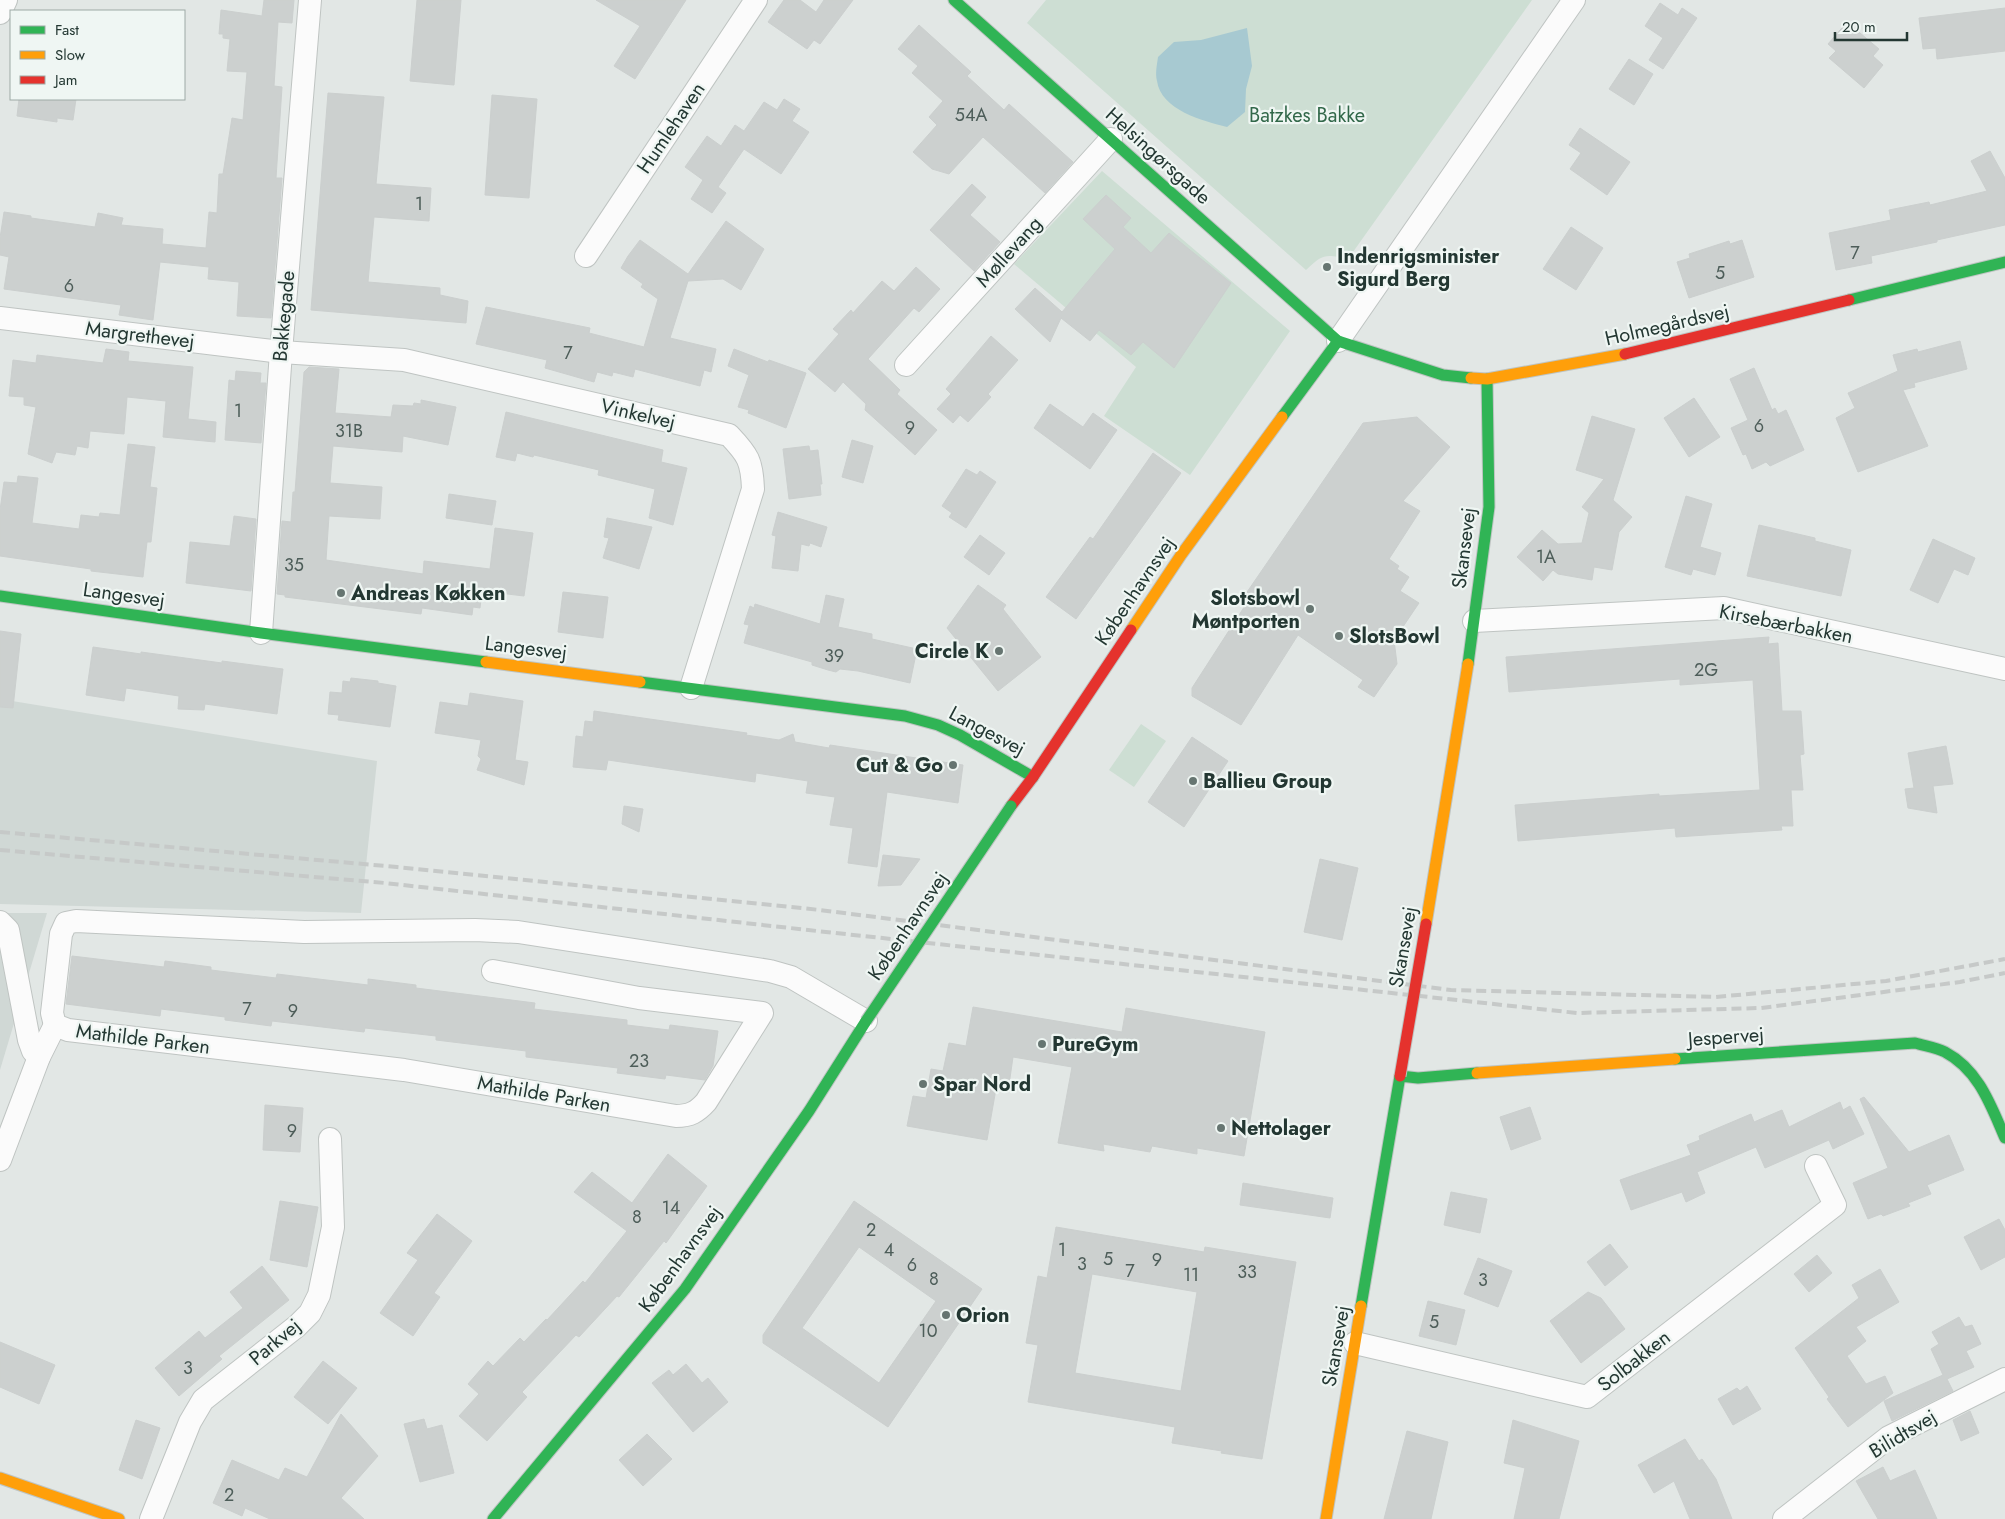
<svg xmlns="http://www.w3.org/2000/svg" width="2005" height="1519" viewBox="0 0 2005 1519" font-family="Jost,sans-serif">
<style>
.built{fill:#d0d8d5}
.green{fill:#cdded3}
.water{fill:#a7c9d1}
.building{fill:#ccd0cf;stroke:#cbcfce;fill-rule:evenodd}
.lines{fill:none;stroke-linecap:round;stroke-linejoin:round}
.street-casing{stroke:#bfc4c2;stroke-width:24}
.fast-casing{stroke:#bec4c2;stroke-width:13}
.slow-casing{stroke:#bec4c2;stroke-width:13}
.jam-casing{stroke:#bec4c2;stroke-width:13}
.street{stroke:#fbfbfb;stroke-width:22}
.fast{stroke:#30b455;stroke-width:11}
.slow{stroke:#ff9f0a;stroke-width:11}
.jam{stroke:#e5322d;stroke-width:11}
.rail{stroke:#c6c9c8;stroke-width:4;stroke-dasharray:10 5;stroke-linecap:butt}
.fast-bridge-casing{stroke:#bec4c2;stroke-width:13;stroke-linecap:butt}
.jam-bridge-casing{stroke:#bec4c2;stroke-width:13;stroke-linecap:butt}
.fast-bridge{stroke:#30b455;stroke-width:11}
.jam-bridge{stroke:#e5322d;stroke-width:11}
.poi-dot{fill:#667571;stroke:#eff6f3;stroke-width:2}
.labels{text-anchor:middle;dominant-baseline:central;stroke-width:4.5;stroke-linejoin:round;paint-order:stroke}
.number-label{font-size:18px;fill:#4d5d59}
.park-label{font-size:20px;fill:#32684a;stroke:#eff6f3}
.street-label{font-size:20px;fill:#233732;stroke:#eff6f3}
.poi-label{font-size:20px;font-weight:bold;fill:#233732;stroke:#eff6f3;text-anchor:start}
</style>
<rect width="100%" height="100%" fill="#e2e7e5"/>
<g class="built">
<polygon points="0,699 377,761 361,913 0,904"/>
<polygon points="0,913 47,913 0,1070"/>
</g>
<g class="green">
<path d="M1046,0H1532L1348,259C1325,254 1323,254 1306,270L1027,23Z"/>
<polygon points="1102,171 1290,331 1190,475 1104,416 1136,367 1014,264"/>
<polygon points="1141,724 1166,741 1134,787 1109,770"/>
</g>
<path class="water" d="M1247,28L1252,66L1246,89L1245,112L1227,127C1203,121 1161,110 1157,81C1155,73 1157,65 1158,57L1174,42L1201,40Z"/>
<g class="building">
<polygon points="264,0 294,0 292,23 278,22 274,86 282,87 276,178 282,178 271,318 237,316 239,282 208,279 209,267 160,262 153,320 119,315 121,305 4,289 9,257 0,255 0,238 4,212 31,216 31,218 95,227 98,213 123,218 121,225 163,229 162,244 206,248 209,212 217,213 219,174 223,174 232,118 243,120 247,72 227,71 230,39 223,38 223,34 219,34 221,10 262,16"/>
<polygon points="417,0 461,0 454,85 410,81"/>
<polygon points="596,0 686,0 635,79 614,66 640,26"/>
<polygon points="784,0 800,0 816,12 824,0 853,0 820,44 814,40 807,49 768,22"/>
<polygon points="1660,3 1678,15 1682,8 1697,18 1663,69 1649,60 1663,38 1645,26"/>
<polygon points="2005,8 2005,51 1937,59 1936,48 1923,49 1919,18"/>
<polygon points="1847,22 1879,49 1873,56 1883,65 1864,88 1829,58 1836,51 1828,44"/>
<polygon points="919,25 971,72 967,76 1004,110 1009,104 1073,162 1045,193 983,137 949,174 932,169 913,152 937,125 929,117 943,101 912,73 918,66 898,49"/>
<polygon points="1629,59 1653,74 1634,105 1609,89"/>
<polygon points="328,93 384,97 376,184 431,188 429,221 374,217 368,282 440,288 440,295 468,301 466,323 311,310"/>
<polygon points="492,95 537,99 529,198 485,195"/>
<polygon points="19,99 76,99 73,120 57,118 57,122 17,116"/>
<polygon points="784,99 800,109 792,121 809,132 781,174 744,149 718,187 726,193 712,213 691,199 703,180 685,167 707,136 721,146 735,125 744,131 764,102 777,110"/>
<polygon points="1580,128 1630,162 1607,195 1570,169 1581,153 1569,145"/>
<polygon points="1990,151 2005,178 2005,225 1937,240 1937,242 1871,256 1872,263 1836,270 1829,233 1891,220 1889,210 1929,202 1930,205 1987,191 1971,161"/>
<polygon points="972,184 986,197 970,215 1000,242 974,271 930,230"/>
<polygon points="1106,195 1131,218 1123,227 1151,253 1169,233 1231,283 1174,368 1143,342 1131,355 1099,330 1090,341 1061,318 1050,342 1015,309 1035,288 1062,312 1115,249 1083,219"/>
<polygon points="726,221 764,249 741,290 723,279 688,281 670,338 716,349 711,372 704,370 700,386 635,369 633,377 613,372 612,376 597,372 594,382 545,368 547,360 476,344 486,307 590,328 589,333 644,347 658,299 641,287 643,284 621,268 628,256 640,240 688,274"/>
<polygon points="1571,227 1603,248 1576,290 1543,269"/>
<polygon points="1742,240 1754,277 1689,298 1677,262 1690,258 1689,254 1729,241 1730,244"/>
<polygon points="916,267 940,289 919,312 914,308 868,359 900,390 897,394 937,430 915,455 865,410 866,404 843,382 835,392 808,369 839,334 833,329 851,310 853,313 882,281 894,291"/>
<polygon points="991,336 1018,360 988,394 991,397 968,422 960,415 953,423 937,409 951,394 946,389"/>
<polygon points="1960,341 1967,369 1914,383 1915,387 1903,390 1928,446 1858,472 1836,418 1855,408 1848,393 1898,371 1893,355 1917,349 1918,352"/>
<polygon points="106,349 129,352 128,361 193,367 188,419 216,422 215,442 163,437 166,401 127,397 124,434 90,431 88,448 77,446 75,455 56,452 52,463 28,454 36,407 24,405 24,397 9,396 13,360 36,363 37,355 103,363"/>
<polygon points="734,349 768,362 769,360 806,373 786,428 748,413 749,410 738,407 749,375 728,366"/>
<polygon points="309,367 339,369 335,413 391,417 393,405 413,406 414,403 421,404 421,400 456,407 448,445 403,436 402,452 333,446 330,483 382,487 380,519 329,516 326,560 423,574 424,561 490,569 495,528 533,533 524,596 482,591 480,608 473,607 472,615 422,608 421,614 285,597 285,595 277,594 282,521 291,522 293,492 295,492 304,372"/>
<polygon points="1754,368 1772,410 1775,408 1778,414 1786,410 1804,450 1770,466 1766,462 1752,469 1746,454 1743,455 1731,428 1748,420 1730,379"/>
<polygon points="236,371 261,373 260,383 266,383 261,443 225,440 229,380 235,381"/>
<polygon points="1694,398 1720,437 1689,457 1664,418"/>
<polygon points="1050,404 1083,427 1093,413 1117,430 1090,469 1034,428"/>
<polygon points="506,412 663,450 661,462 687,468 673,525 649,518 655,489 598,475 599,470 534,455 533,457 517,453 515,461 496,457"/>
<polygon points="1592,416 1635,429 1613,500 1632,517 1619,532 1612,570 1594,567 1592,580 1558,574 1553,570 1543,581 1517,557 1542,530 1558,544 1582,543 1589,513 1582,507 1604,479 1576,470"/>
<polygon points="1417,417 1450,447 1403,501 1420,511 1389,559 1399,566 1397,569 1409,577 1400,591 1419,603 1394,640 1397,664 1374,697 1358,687 1363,680 1298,635 1241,725 1192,696 1192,688 1250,598 1245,595 1363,423"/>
<polygon points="852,440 873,446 863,483 842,477"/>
<polygon points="128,444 155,447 150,487 157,488 151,542 147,542 143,577 91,571 91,569 0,556 0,510 4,482 17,483 18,476 38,478 32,523 79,529 81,515 99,517 100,513 120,515"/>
<polygon points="809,446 810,451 818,450 822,484 820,484 821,495 789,499 783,449"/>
<polygon points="1153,453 1181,473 1076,619 1046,597 1090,537 1093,539"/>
<polygon points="966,469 977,475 980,471 996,482 966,528 949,517 952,513 942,506"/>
<polygon points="449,494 496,501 492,525 446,518"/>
<polygon points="1686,496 1712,504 1700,547 1721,553 1715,575 1693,569 1691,575 1665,567"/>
<polygon points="778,512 827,527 821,547 810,543 809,546 801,544 798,571 772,568 776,536 772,535"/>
<polygon points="234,516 256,519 251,591 186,583 190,542 230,546"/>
<polygon points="607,518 652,527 639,569 603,558 609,538 604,537"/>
<polygon points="1759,525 1815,538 1815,541 1851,550 1841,596 1747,576"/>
<polygon points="980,535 1005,553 989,575 964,557"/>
<polygon points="1933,539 1975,558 1968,575 1954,569 1938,603 1910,590"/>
<polygon points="978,585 1006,605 1003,609 1041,657 998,691 947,628"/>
<polygon points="563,592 608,597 603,638 558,632"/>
<polygon points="826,595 844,599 838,627 872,634 872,639 917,649 910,683 858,671 840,669 836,672 828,670 812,665 812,662 744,643 749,625 744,624 750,606 754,608 755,604 820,624"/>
<polygon points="0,631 21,634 13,708 0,707"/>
<polygon points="1769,637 1768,644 1778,643 1782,711 1801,711 1804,754 1800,755 1803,790 1791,790 1793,826 1781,826 1782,830 1676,837 1675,828 1518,841 1515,805 1659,794 1659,796 1760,790 1753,680 1680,685 1680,679 1509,692 1506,657"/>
<polygon points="93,647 141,654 141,652 222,663 222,661 283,669 277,714 205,704 204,710 178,709 179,696 126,688 124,701 86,695"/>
<polygon points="351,678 378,681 378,683 396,686 390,727 338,720 339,715 328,714 330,692 342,693 343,681 350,682"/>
<polygon points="470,693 523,701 515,760 528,762 524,785 477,770 481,759 478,756 481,740 435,733 440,702 468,706"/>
<polygon points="594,711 747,733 746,735 779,740 793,734 795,742 829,748 830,745 963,765 958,803 887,792 877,867 848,863 853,828 830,825 835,797 806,793 808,781 756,773 755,782 608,760 606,770 573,767 576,736 583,737 585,721 593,722"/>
<polygon points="1192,737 1228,761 1184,827 1148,802"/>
<polygon points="1946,746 1953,784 1933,786 1937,813 1908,808 1905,789 1914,788 1908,753"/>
<polygon points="624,806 643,809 639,832 622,824"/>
<polygon points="883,855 920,859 901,885 878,886"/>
<polygon points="1320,859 1358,868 1342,940 1304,932"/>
<polygon points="72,956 164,967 165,961 211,967 211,970 276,978 277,974 368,985 368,979 416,985 416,988 535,1003 534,1009 627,1020 627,1025 669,1030 670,1025 718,1031 713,1066 705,1080 666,1075 665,1079 617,1073 618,1068 526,1057 526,1051 436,1040 436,1036 365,1028 364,1032 272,1021 271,1026 225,1020 225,1017 161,1009 160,1016 66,1004"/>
<polygon points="973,1007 1122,1032 1126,1008 1265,1032 1244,1156 1197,1148 1197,1154 1152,1146 1150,1152 1103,1144 1104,1151 1058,1143 1072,1067 1013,1057 1009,1085 997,1083 987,1140 907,1126 913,1096 926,1098 931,1069 943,1071 949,1043 966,1046"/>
<polygon points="1864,1097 1909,1152 1949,1135 1964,1170 1927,1185 1931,1194 1908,1203 1910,1206 1883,1216 1881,1214 1868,1219 1853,1183 1888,1168 1860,1099"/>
<polygon points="1840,1102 1843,1110 1850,1106 1864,1134 1833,1149 1829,1140 1765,1168 1756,1147 1697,1172 1705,1193 1686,1202 1682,1192 1631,1210 1620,1180 1691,1155 1687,1145 1700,1140 1699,1136 1751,1114 1754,1122 1782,1110 1789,1127"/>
<polygon points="265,1105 303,1108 300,1152 263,1150"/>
<polygon points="1530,1107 1541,1139 1511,1150 1500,1117"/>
<polygon points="668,1154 707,1186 666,1243 664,1241 619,1297 617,1296 579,1337 576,1335 522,1392 527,1397 487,1441 459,1416 479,1394 468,1384 488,1361 493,1366 520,1338 524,1342 546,1319 547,1320 583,1281 585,1283 627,1231 574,1192 592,1172 632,1203"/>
<polygon points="1243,1183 1333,1198 1330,1218 1240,1205"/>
<polygon points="1451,1192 1487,1199 1480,1233 1444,1225"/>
<polygon points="280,1201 318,1207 307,1267 270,1260"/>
<path d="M854,1201L982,1289L888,1427L763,1343V1335ZM859,1247L936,1301L879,1383L802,1328Z"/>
<polygon points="437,1214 472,1241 434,1293 440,1297 413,1336 380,1313 418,1260 407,1253"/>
<polygon points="1999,1219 2005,1230 2005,1257 1981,1270 1964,1237"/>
<path d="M1056,1227L1204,1252L1205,1247L1296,1262L1262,1459L1221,1453L1222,1451L1172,1443L1175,1427L1028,1402L1038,1345L1026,1343L1038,1276L1047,1278ZM1092,1274L1197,1292L1181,1391L1075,1373Z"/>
<polygon points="1610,1244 1628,1267 1605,1286 1587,1262"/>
<polygon points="1817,1255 1832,1273 1809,1292 1794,1274"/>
<polygon points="1478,1258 1512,1271 1498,1307 1464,1294"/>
<polygon points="262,1266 289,1300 219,1356 222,1359 179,1396 155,1368 199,1331 205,1338 243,1308 230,1292"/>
<polygon points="1880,1269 1899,1302 1856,1327 1866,1341 1847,1356 1866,1384 1885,1376 1893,1393 1848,1427 1827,1399 1829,1397 1795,1348 1859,1298 1852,1285"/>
<polygon points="1588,1292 1601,1298 1625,1329 1581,1363 1550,1321"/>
<polygon points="1428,1301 1465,1310 1456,1345 1419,1336"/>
<polygon points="1959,1317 1965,1327 1972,1325 1981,1344 1966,1351 1974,1367 1947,1379 1953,1391 1892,1421 1884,1401 1943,1375 1931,1349 1939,1344 1932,1332"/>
<polygon points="0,1342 55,1365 39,1404 0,1387"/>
<polygon points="323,1361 357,1388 328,1424 294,1397"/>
<polygon points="686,1364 702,1383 708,1378 728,1402 693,1432 652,1383 669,1370 673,1375"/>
<polygon points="1747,1386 1761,1409 1733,1425 1718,1399 1737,1388 1740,1391"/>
<polygon points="1970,1411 1979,1433 1961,1441 1953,1420"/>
<polygon points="341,1414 378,1456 341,1498 364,1519 270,1519 245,1508 242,1516 213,1503 232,1460 279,1480 285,1468 307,1477"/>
<polygon points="424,1419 427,1429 442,1425 454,1473 420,1482 404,1424"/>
<polygon points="136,1420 160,1428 142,1479 119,1470"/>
<polygon points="1513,1420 1579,1441 1559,1519 1514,1519 1525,1468 1504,1463"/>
<polygon points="1407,1431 1448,1442 1431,1519 1384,1519"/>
<polygon points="647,1434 672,1459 643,1486 619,1460"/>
<polygon points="1685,1439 1699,1461 1702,1459 1716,1479 1732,1519 1690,1519 1674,1481 1654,1493 1638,1465"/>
<polygon points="1883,1467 1890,1481 1915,1470 1937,1519 1878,1519 1856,1481"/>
</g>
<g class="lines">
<g class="street-casing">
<g id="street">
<polyline points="0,13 6,0"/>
<polyline points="586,256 756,0"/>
<path d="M0,318L281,352L404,360L729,435C748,455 752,461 753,489L691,688"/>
<polyline points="1338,341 1574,0"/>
<polyline points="906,365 1111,139"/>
<polyline points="1474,621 1724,608 2005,669"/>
<polyline points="261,633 281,352 310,0"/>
<polyline points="0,922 8,930 29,1040 33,1051 39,1057"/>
<path d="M493,971L639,998L762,1013L706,1102C697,1112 690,1116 676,1116L404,1070L68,1030L55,1025L52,1013L61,934L66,923L76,921L304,932L475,930L518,932L770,971L791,977L866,1021"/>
<polyline points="0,1160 39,1057 55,1025"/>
<polyline points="1355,1343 1587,1397 1835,1205 1816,1166"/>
<polyline points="151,1519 190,1422 203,1400 297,1326 310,1313 319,1295 333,1227 330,1139"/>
<polyline points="1784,1519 1889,1437 2005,1379"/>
</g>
</g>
<g class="fast-casing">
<g id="fast">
<polyline points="954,0 1338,341 1443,375 1471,378"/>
<polyline points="1849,300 2005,262"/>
<polyline points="1282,417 1338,341"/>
<polyline points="0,596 261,633 486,662"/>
<polyline points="1468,664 1489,507 1487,379"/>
<polyline points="640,682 905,716 938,725 960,735 1033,777"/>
<path d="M1675,1059L1915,1043C1925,1046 1936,1047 1945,1052C1979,1070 1991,1106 2005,1138"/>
<polyline points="1361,1306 1400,1076 1418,1078 1477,1073"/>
<polyline points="493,1519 685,1289 809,1111 866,1021"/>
</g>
</g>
<g class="slow-casing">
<g id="slow">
<polyline points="1471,378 1487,379 1625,354"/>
<polyline points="1131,630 1181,555 1282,417"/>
<polyline points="486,662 640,682"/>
<polyline points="1426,924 1468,664"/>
<polyline points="1477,1073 1675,1059"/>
<polyline points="0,1478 119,1519"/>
<polyline points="1326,1519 1361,1306"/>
</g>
</g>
<g class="jam-casing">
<g id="jam">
<polyline points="1625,354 1849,300"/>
<polyline points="1011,806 1033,777 1131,630"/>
</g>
</g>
<use href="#street" class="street"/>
<use href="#fast" class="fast"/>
<use href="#slow" class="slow"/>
<use href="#jam" class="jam"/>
<g class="rail">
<polyline points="0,832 397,867 820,910 1451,990 1716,997 1886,981 2005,959"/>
<polyline points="0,850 385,883 817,931 1577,1013 1761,1008 1960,982 2005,973"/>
</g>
<g class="fast-bridge-casing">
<polyline id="fast-bridge" points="866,1021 1011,806"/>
</g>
<g class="jam-bridge-casing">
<polyline id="jam-bridge" points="1400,1076 1426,924"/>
</g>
<use href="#fast-bridge" class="fast-bridge"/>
<use href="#jam-bridge" class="jam-bridge"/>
</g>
<g class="poi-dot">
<circle cx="1327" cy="267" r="5"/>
<circle cx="341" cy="593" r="5"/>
<circle cx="1310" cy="609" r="5"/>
<circle cx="1339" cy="636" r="5"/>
<circle cx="999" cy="651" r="5"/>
<circle cx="953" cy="765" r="5"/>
<circle cx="1193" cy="781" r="5"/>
<circle cx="1042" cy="1044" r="5"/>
<circle cx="923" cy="1084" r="5"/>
<circle cx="1221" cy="1128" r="5"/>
<circle cx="946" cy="1315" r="5"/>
</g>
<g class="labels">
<g class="number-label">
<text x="971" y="115">54A</text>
<text x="419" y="204">1</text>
<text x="1855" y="253">7</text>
<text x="1720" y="273">5</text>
<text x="69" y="286">6</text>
<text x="568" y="353">7</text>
<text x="238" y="411">1</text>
<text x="1759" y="426">6</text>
<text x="910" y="428">9</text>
<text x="349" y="431">31B</text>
<text x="1546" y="557">1A</text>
<text x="294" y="565">35</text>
<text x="834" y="656">39</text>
<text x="1706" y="670">2G</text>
<text x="247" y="1009">7</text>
<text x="293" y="1011">9</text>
<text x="639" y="1061">23</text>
<text x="292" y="1131">9</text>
<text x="671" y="1208">14</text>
<text x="637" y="1217">8</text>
<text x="871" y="1230">2</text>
<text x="889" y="1250">4</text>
<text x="1062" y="1250">1</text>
<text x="1108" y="1259">5</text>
<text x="1157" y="1260">9</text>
<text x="1082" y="1264">3</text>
<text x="912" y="1265">6</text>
<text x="1130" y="1271">7</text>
<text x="1247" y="1272">33</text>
<text x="1191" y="1275">11</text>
<text x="934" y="1279">8</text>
<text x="1483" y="1280">3</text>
<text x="1434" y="1322">5</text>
<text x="928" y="1331">10</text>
<text x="188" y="1368">3</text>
<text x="229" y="1495">2</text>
</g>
<g class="park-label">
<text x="1307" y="115">Batzkes Bakke</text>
</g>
<g class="street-label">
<text transform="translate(671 128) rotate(-56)">Humlehaven</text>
<text transform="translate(1158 156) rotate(42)">Helsingørsgade</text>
<text transform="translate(1009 252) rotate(-48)">Møllevang</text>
<text transform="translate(284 316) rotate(-85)">Bakkegade</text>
<text transform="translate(1667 325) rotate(-13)">Holmegårdsvej</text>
<text transform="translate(140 335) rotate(7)">Margrethevej</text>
<text transform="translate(638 414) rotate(13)">Vinkelvej</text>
<text transform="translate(1464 548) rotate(-83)">Skansevej</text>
<text transform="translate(1135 591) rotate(-56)">Københavnsvej</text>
<text transform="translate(124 595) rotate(8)">Langesvej</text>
<text transform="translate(1786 624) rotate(11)">Kirsebærbakken</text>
<text transform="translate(526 648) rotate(7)">Langesvej</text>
<text transform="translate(987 731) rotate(28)">Langesvej</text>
<text transform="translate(908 926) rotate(-56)">Københavnsvej</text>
<text transform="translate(1403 947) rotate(-80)">Skansevej</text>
<text transform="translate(1726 1037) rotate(-4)">Jespervej</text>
<text transform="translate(143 1039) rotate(7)">Mathilde Parken</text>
<text transform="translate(544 1094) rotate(10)">Mathilde Parken</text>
<text transform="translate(680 1259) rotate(-54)">Københavnsvej</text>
<text transform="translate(275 1342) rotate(-40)">Parkvej</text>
<text transform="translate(1336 1346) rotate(-80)">Skansevej</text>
<text transform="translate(1634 1361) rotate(-38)">Solbakken</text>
<text transform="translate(1903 1434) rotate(-31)">Bilidtsvej</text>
</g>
<g class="poi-label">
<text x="1337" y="256">Indenrigsminister<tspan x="1337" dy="23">Sigurd Berg</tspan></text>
<text x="351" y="593">Andreas Køkken</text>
<text x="1300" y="598" text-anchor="end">Slotsbowl<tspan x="1300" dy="23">Møntporten</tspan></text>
<text x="1349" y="636">SlotsBowl</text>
<text x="989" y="651" text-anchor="end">Circle K</text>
<text x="943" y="765" text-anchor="end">Cut &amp; Go</text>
<text x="1203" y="781">Ballieu Group</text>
<text x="1052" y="1044">PureGym</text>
<text x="933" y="1084">Spar Nord</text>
<text x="1231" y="1128">Nettolager</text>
<text x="956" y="1315">Orion</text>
</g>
</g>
<rect x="10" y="10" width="175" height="90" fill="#eff6f3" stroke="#9daaa6"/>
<rect x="20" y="26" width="25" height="8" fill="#30b455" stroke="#9daaa6"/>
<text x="55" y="35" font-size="15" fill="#233732">Fast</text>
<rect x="20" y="51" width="25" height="8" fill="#ff9f0a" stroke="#9daaa6"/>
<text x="55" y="60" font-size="15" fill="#233732">Slow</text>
<rect x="20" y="76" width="25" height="8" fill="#e5322d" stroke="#9daaa6"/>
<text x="55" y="85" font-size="15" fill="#233732">Jam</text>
<path d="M1835 32v8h72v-8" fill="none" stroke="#233732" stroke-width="2.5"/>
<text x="1842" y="32" font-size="15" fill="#233732" stroke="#eff6f3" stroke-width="4" paint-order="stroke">20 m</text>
</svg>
